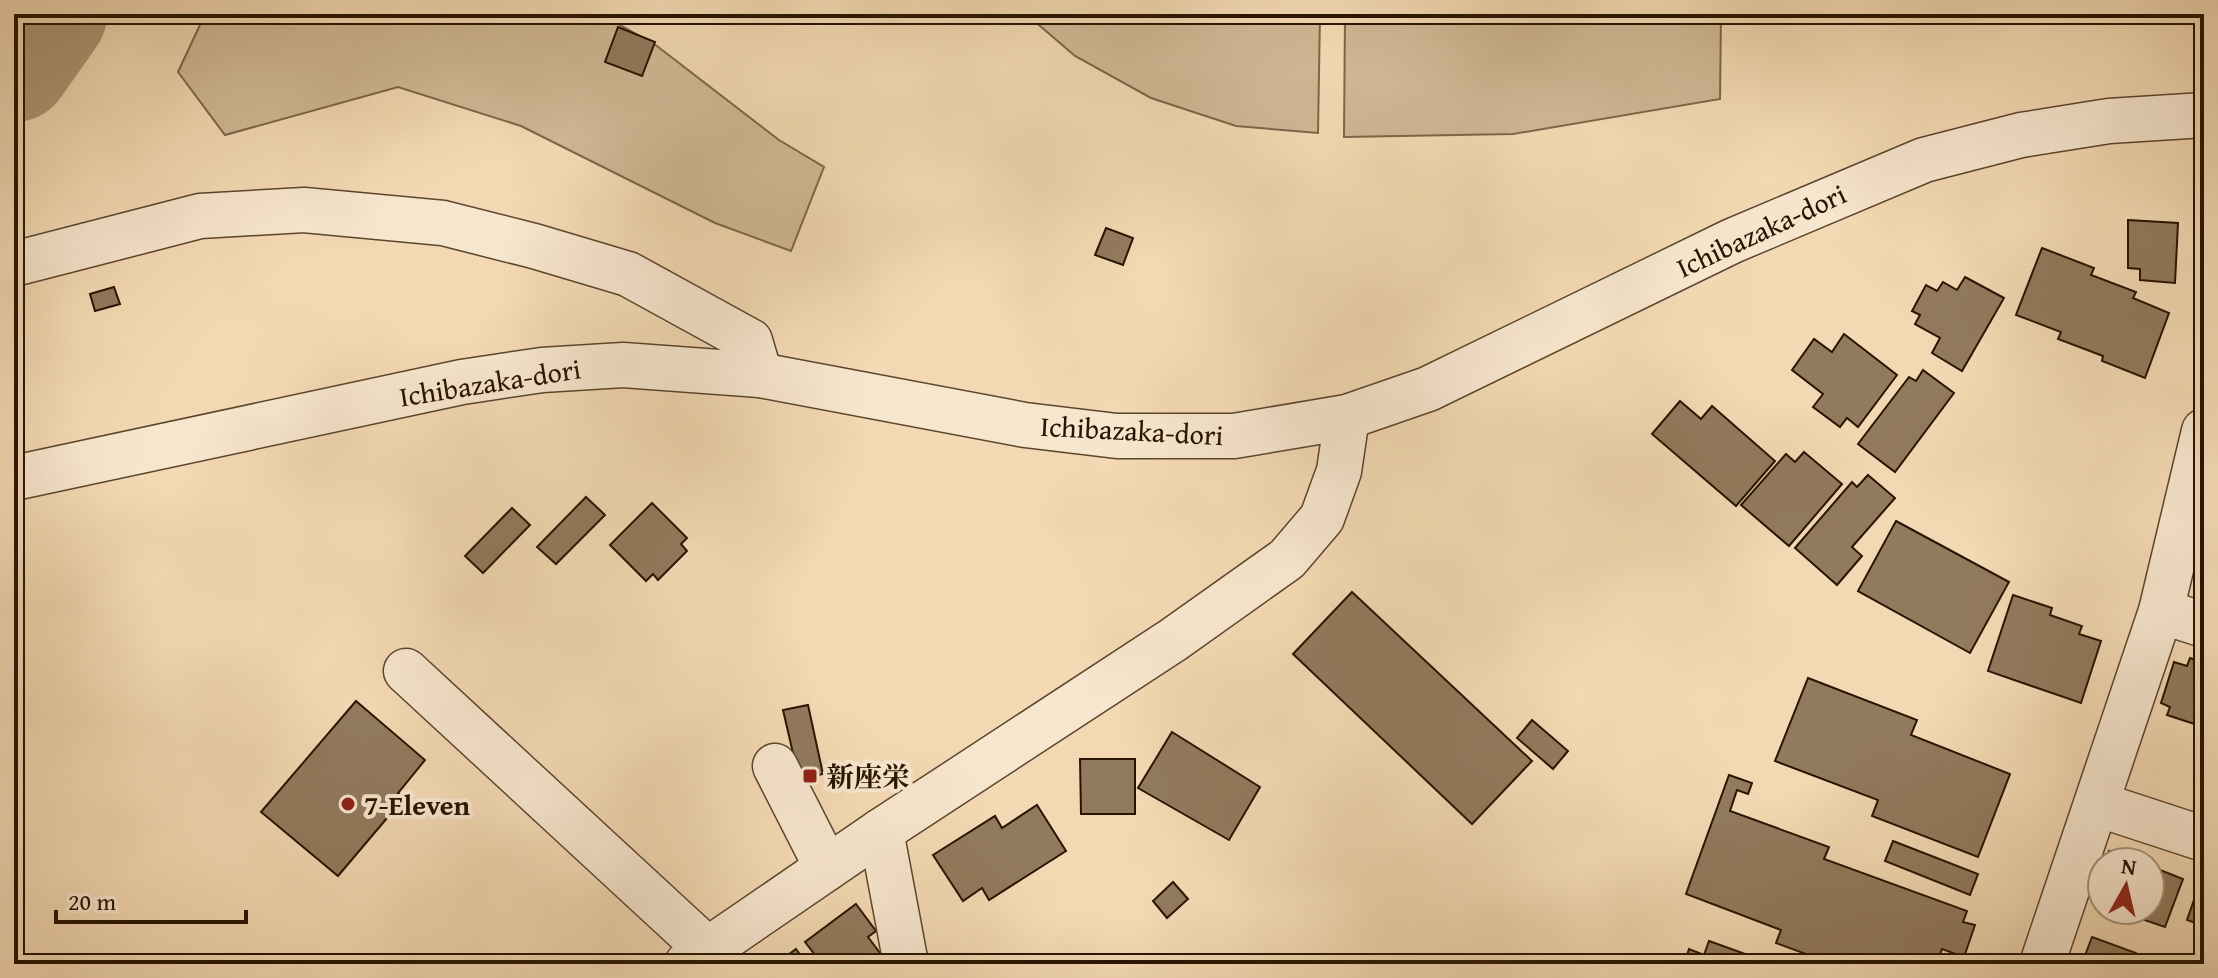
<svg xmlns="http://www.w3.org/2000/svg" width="2218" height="978" viewBox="0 0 2218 978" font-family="'Gentium Book Plus','Noto Serif JP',serif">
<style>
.green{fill:#d0b895;stroke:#7c664a;stroke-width:2}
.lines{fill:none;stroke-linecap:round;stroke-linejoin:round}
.river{stroke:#ae9676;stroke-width:114}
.building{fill:#927a5d;stroke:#281400;stroke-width:2}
.minor-casing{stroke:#5b452d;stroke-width:47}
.minor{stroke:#f7e6ce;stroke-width:44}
.poi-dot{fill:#8f2418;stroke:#f7e6ce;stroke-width:3}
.labels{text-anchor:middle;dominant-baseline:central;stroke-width:8;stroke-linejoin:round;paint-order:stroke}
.street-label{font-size:28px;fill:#281400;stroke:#f7e6ce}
.poi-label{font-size:28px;font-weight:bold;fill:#281400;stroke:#f7e6ce;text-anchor:start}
</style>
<rect width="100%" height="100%" fill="#f3d9b3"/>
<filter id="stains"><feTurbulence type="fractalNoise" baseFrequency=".0025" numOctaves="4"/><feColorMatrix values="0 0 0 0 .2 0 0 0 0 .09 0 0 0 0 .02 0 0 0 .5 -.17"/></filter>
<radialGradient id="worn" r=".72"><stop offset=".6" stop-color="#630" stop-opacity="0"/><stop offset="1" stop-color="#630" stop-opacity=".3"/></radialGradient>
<g class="green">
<polygon points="205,14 601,14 657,46 779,140 824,167 791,251 715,223 521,126 398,87 225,135 178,72"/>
<polygon points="1026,14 1320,14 1318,133 1236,126 1151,98 1075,56"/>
<polygon points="1345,14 1721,14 1720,99 1513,134 1344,137"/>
</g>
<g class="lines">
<polyline class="river" points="14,65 50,14"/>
</g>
<g class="building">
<polygon points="618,27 655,42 642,76 605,62"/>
<polygon points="2128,220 2178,223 2175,283 2140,280 2140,269 2128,268"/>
<polygon points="1106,228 1133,238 1123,265 1095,255"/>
<polygon points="2042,248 2094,268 2091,275 2136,292 2133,298 2169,313 2145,378 2102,361 2103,356 2058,339 2061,332 2016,315"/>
<polygon points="1965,277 2004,298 1962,371 1932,353 1940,338 1915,324 1920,315 1912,311 1926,285 1937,291 1943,282 1957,290"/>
<polygon points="114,287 120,304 95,311 90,294"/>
<polygon points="1844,334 1897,375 1858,427 1847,418 1840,427 1813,407 1823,394 1792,370 1814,339 1832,352"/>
<polygon points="1923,370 1954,393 1895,472 1858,444 1909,377 1916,381"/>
<polygon points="1680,401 1701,419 1712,406 1775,461 1736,506 1652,434"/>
<polygon points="1804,452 1842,484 1789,546 1741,505 1786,454 1795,462"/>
<polygon points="1868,475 1895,498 1852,547 1862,556 1837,585 1795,548 1852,482 1857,487"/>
<polygon points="586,497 605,515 556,564 537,547"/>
<polygon points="652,503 687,538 681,544 687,551 658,580 653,574 646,581 610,545"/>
<polygon points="512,508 530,525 483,573 465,556"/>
<polygon points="1896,521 2009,582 1970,653 1858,591"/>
<polygon points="1352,592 1532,761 1472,824 1293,654"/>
<polygon points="2013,595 2052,608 2050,615 2082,626 2079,634 2101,641 2081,703 1988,671"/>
<polygon points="2190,658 2204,663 2204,727 2167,715 2170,707 2161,703 2174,662 2187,666"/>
<polygon points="1808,678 1917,720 1911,735 2010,774 1978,857 1872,816 1878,800 1775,761"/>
<polygon points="356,701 425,760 398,793 404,798 338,876 261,812"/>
<polygon points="808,705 823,774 799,779 783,710"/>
<polygon points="1532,720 1568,751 1553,769 1517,738"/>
<polygon points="1172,732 1260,787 1229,840 1138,788"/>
<polygon points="1080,759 1135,759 1135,814 1081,814"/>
<polygon points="1729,775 1752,783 1748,794 1737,790 1730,811 1829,847 1824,859 1967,911 1963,922 1975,925 1964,957 1942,949 1936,964 1833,964 1776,943 1781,930 1686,894"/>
<polygon points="1037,805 1066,851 989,900 982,888 963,901 933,855 995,816 1002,828"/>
<polygon points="1893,841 1978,874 1970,895 1885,861"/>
<polygon points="2109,851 2139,862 2105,862"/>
<polygon points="2150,866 2183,879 2165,927 2121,912 2150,910"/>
<polygon points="2204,871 2204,926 2187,920"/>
<polygon points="1173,882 1188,899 1167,918 1153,901"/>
<polygon points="856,904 876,931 868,937 886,961 881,964 822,964 805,942"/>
<polygon points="2092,937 2136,953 2132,964 2069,964 2072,957 2083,961"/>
<polygon points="1709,941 1765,961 1764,964 1684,964 1689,949 1704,955"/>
<polygon points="796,949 807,964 776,964"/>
</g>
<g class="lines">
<g class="minor-casing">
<g id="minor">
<polyline points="14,264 200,216 304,210 443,223 534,246 628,274 750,341 760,375"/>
<polyline points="14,478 462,382 542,370 623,365 760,375 1025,425 1117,436 1234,436 1347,417 1428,389 1732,241 1924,160 2021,135 2109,121 2204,115"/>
<polyline points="2161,611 2204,625"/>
<polyline points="406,671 708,950"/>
<polyline points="775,766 827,868"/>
<polyline points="2097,804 2204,839"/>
<polyline points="881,831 906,964"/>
<polyline points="687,964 881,831 1173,640 1287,559 1322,518 1339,471 1347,417"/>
<polyline points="2042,964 2161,611 2204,431"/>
</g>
</g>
<use href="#minor" class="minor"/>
</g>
<g class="poi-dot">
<rect x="802" y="768" width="16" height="16" rx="4"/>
<circle cx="348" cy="804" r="8"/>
</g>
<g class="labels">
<g class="street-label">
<text transform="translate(1761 230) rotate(-25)">Ichibazaka-dori</text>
<text transform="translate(490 382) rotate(-9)">Ichibazaka-dori</text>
<text transform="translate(1132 430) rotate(3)">Ichibazaka-dori</text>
</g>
<g class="poi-label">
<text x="826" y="776">新座栄</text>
<text x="364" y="804">7-Eleven</text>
</g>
</g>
<rect width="2218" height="978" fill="none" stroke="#f3d9b3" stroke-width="48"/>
<rect x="16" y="16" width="2186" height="946" fill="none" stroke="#281400" stroke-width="4"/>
<rect x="24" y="24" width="2170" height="930" fill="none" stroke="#281400" stroke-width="2"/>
<g transform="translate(2126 886) rotate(8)"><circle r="38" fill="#f7e6ce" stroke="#a4927c" stroke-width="2"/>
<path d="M0-6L14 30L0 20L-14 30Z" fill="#8f2418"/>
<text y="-12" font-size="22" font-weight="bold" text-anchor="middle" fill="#281400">N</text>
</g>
<path d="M56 910v12h190v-12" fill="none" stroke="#281400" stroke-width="4"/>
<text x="68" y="910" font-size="24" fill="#281400" stroke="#f7e6ce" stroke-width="6" paint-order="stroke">20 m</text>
<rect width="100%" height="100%" filter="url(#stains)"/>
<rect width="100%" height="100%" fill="url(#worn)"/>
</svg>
